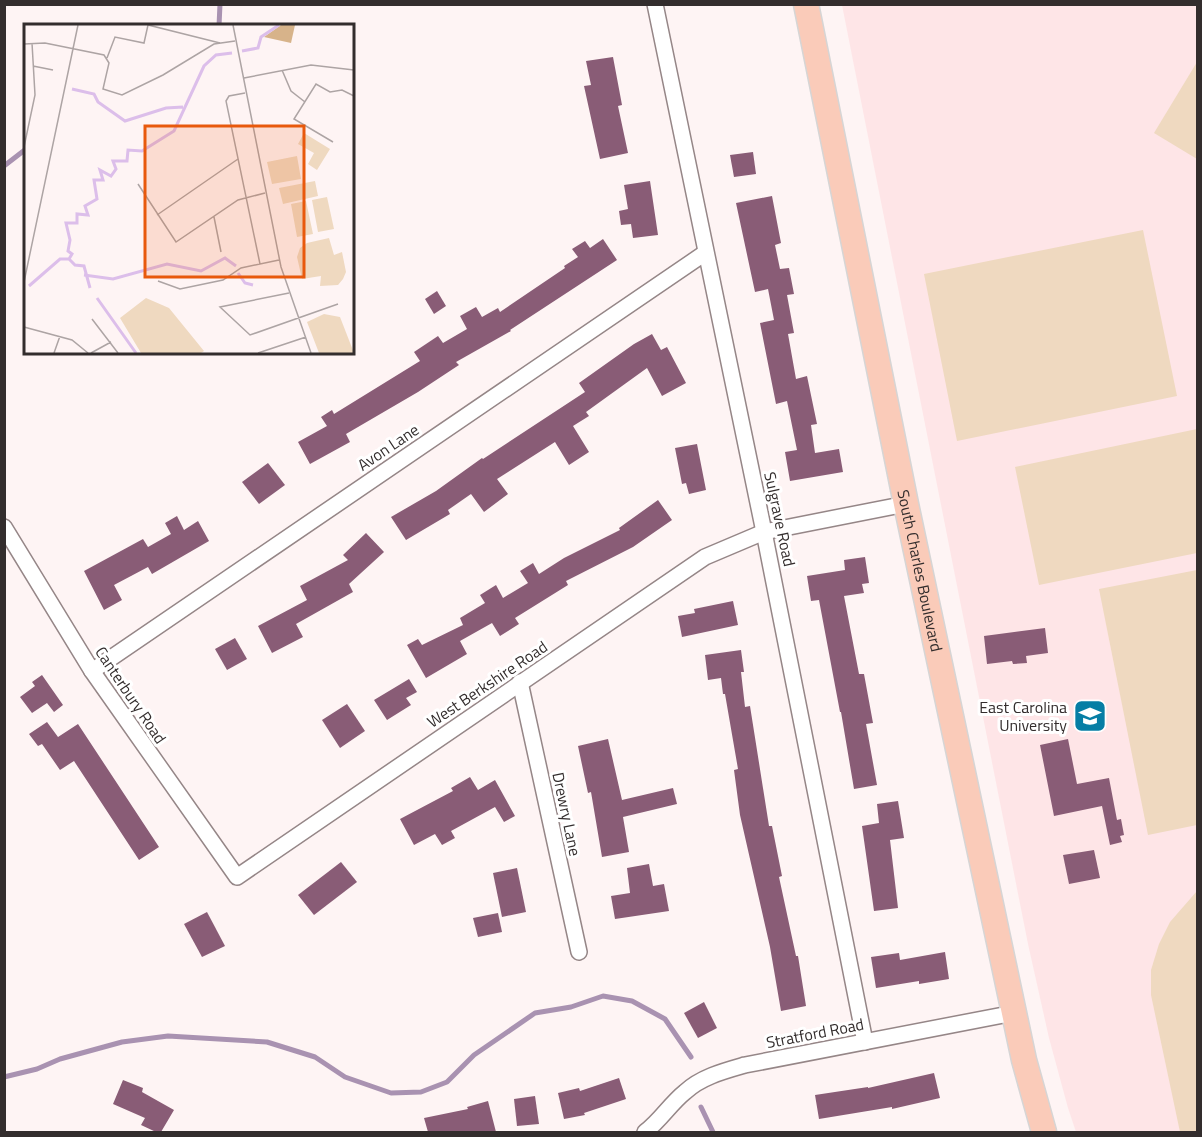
<svg xmlns="http://www.w3.org/2000/svg" width="1202" height="1137" viewBox="0 0 1202 1137" font-family="'Titillium Web',sans-serif">
<style>
.built{fill:#fee5e7}
.green{fill:#efd9c0}
.lines{fill:none;stroke-linecap:round;stroke-linejoin:round}
.stream{stroke:#a992b1;stroke-width:5}
.building{fill:#895c76}
.street-casing{stroke:#958687;stroke-width:18}
.primary-casing{stroke:#d6d5d5;stroke-width:27}
.street{stroke:#fff;stroke-width:15}
.primary{stroke:#facbb9;stroke-width:24}
.labels{text-anchor:middle;dominant-baseline:central;stroke-width:6;stroke-linejoin:round;paint-order:stroke}
.street-label{font-size:16px;fill:#332d2d;stroke:#fff}
.poi-label{font-size:16px;fill:#332d2d;stroke:#fff;text-anchor:end}
.inset-river{fill:none;stroke:#dcbeea;stroke-width:3}
.inset-road{fill:none;stroke:#ada4a4;stroke-width:1.5}
.view{fill:#e8590c;fill-opacity:0.15;stroke:#e8590c;stroke-width:3}
.inset-edge{fill:none;stroke:#332d2d;stroke-width:3}
</style>
<rect width="100%" height="100%" fill="#fef4f4"/>
<polygon class="built" points="842,5 1197,5 1197,1132 1076,1132 1068,1108 1049,1038 1028,944"/>
<g class="green">
<polygon points="1197,62 1197,159 1154,133"/>
<polygon points="1143,230 1177,396 957,441 924,274"/>
<polygon points="1197,429 1197,553 1039,585 1015,467"/>
<polygon points="1197,570 1197,825 1148,835 1099,589"/>
<polygon points="1197,891 1197,1132 1180,1132 1151,995 1151,970 1159,944 1170,922"/>
</g>
<g class="lines">
<g class="stream">
<polyline points="219,26 220,4"/>
<polyline points="4,166 26,149"/>
<polyline points="4,1077 37,1069 60,1059 122,1042 168,1036 267,1042 315,1057 345,1077 391,1093 421,1092 447,1082 474,1055 535,1013 571,1007 603,996 632,1001 665,1019 691,1057"/>
<polyline points="701,1107 713,1132"/>
</g>
</g>
<g class="building">
<polygon points="613,57 622,105 618,106 628,153 600,159 584,86 591,85 586,61"/>
<polygon points="753,152 756,174 734,177 730,155"/>
<polygon points="650,181 658,235 633,238 631,224 621,225 619,211 628,209 624,185"/>
<polygon points="772,196 781,243 775,245 780,269 789,268 794,294 787,295 794,333 788,334 796,379 807,376 817,424 811,425 815,453 839,449 843,472 790,481 785,452 797,450 787,401 776,404 760,323 774,320 768,289 755,292 736,203"/>
<polygon points="603,239 617,260 510,330 511,331 456,362 459,365 418,392 346,434 350,442 310,464 298,442 327,426 321,417 332,410 334,414 420,361 414,352 438,336 443,343 467,329 460,316 476,307 482,317 498,308 500,312 565,268 564,266 578,257 572,249 585,241 590,248"/>
<polygon points="437,291 446,306 434,314 425,299"/>
<polygon points="652,334 661,350 667,347 686,383 662,396 647,368 586,412 589,416 573,426 589,452 569,465 555,442 497,479 508,494 484,512 471,494 448,510 450,514 406,540 391,517 436,491 482,458 483,459 585,392 579,383 634,344"/>
<polygon points="697,444 706,490 689,494 686,483 682,484 675,448"/>
<polygon points="268,463 285,485 259,504 242,482"/>
<polygon points="658,500 672,520 633,547 566,581 568,585 515,618 519,624 500,636 492,623 460,641 467,654 426,678 407,645 418,639 422,645 463,625 460,618 485,603 480,595 496,585 503,598 528,583 520,571 533,563 539,574 564,558 620,530 619,528"/>
<polygon points="177,516 184,530 198,521 209,541 152,574 148,567 114,585 122,600 104,610 84,571 143,539 148,547 171,534 165,523"/>
<polygon points="366,533 384,552 349,584 353,592 296,624 303,637 272,653 258,626 307,600 300,586 348,560 343,555"/>
<polygon points="865,557 869,583 862,584 864,593 844,596 859,674 864,674 873,723 866,724 877,785 854,789 841,712 840,712 819,600 811,601 807,576 845,570 844,560"/>
<polygon points="733,601 738,625 682,637 678,616 695,613 694,609"/>
<polygon points="1045,628 1048,653 1026,656 1027,663 1013,664 1012,661 987,664 984,636"/>
<polygon points="235,638 247,659 227,670 215,649"/>
<polygon points="741,650 744,672 741,672 745,707 750,706 769,826 772,826 782,876 779,877 796,956 798,956 806,1006 781,1011 770,947 740,815 734,770 738,769 725,694 723,694 721,678 708,680 705,655"/>
<polygon points="42,675 63,705 54,712 47,703 32,713 20,697 35,686 32,682"/>
<polygon points="409,679 417,692 406,698 411,705 387,720 374,700"/>
<polygon points="347,704 365,731 340,748 322,720"/>
<polygon points="47,722 58,737 78,724 159,847 139,860 74,761 60,770 42,744 38,746 29,734"/>
<polygon points="608,739 622,800 673,788 677,804 623,817 629,852 602,857 591,792 588,793 578,746"/>
<polygon points="1068,739 1077,784 1109,778 1117,820 1121,819 1124,835 1120,836 1122,842 1110,845 1102,806 1054,816 1040,745"/>
<polygon points="470,777 478,790 495,780 515,816 504,822 495,807 451,831 455,838 442,845 435,834 414,845 400,819 453,791 451,788"/>
<polygon points="898,801 904,838 890,840 898,908 874,911 862,826 879,823 877,804"/>
<polygon points="1094,850 1100,878 1069,884 1063,855"/>
<polygon points="341,862 357,882 314,915 298,895"/>
<polygon points="649,864 653,886 664,884 669,911 615,919 611,896 630,893 627,868"/>
<polygon points="517,868 526,912 502,917 493,873"/>
<polygon points="207,912 225,946 202,957 184,924"/>
<polygon points="498,913 502,932 478,937 473,918"/>
<polygon points="945,952 949,979 919,984 919,981 876,988 871,957 899,953 900,960"/>
<polygon points="704,1002 717,1028 698,1038 684,1013"/>
<polygon points="934,1073 940,1098 892,1109 892,1107 819,1119 815,1095 868,1087 868,1088"/>
<polygon points="619,1078 626,1099 584,1113 585,1115 564,1119 558,1093 579,1088 580,1091"/>
<polygon points="123,1080 143,1088 142,1092 174,1110 161,1132 156,1132 141,1125 145,1118 113,1104"/>
<polygon points="535,1096 539,1124 517,1126 514,1099"/>
<polygon points="488,1101 496,1132 428,1132 424,1118 468,1109 467,1107"/>
</g>
<g class="lines">
<g class="street-casing">
<g id="street">
<polyline points="655,4 764,532 865,1042"/>
<polyline points="4,527 92,671 237,877 705,557 764,532 906,504"/>
<polyline points="92,671 705,253"/>
<polyline points="520,682 579,952"/>
<path d="M645,1132C660,1121 670,1104 685,1092C701,1077 724,1071 745,1065L1014,1013"/>
</g>
</g>
<g class="primary-casing">
<g id="primary">
<path id="s1" d="M806,4L906,504L1024,1060L1044,1132"/>
</g>
</g>
<use href="#street" class="street"/>
<use href="#primary" class="primary"/>
</g>
<defs>
<g id="university-square" transform="scale(1.725)"><rect x="-9" y="-9" width="18" height="18" rx="4" fill="#067ea5" stroke="#fff"/><path d="M0-5L7-2L0 1L-7-2ZM-4 1L0 2.5L4 1V4Q0 6-4 4Z" fill="#fff"/></g>
</defs>
<g fill-rule="evenodd">
<use href="#university-square" x="1090" y="716"/>
</g>
<g class="labels">
<g class="street-label">
<text transform="translate(388 447) rotate(-34)">Avon Lane</text>
<text transform="translate(780 519) rotate(78)">Sulgrave Road</text>
<text stroke="none"><textPath href="#s1" startOffset="578">South Charles Boulevard</textPath></text>
<text transform="translate(487 684) rotate(-34)">West Berkshire Road</text>
<text transform="translate(131 695) rotate(56)">Canterbury Road</text>
<text transform="translate(567 814) rotate(78)">Drewry Lane</text>
<text transform="translate(815 1033) rotate(-11)">Stratford Road</text>
</g>
<g class="poi-label">
<text x="1067" y="707">East Carolina<tspan x="1067" dy="18">University</tspan></text>
</g>
</g>
<g transform="translate(24 24)">
<rect width="330" height="330" fill="#fef4f4"/>
<path d="M280,109L306,125L293,146L284,140L290,129L274,120ZM273,132L277,155L248,160L243,138ZM291,157L294,172L259,180L255,164ZM303,173L310,205L294,208L288,176ZM282,177L289,210L273,213L267,180ZM305,214L310,231L318,228L322,248L319,255L314,261L296,262L297,252L278,255L273,233L276,224L283,219ZM122,274L145,284L180,327L177,329H117L96,294ZM300,290L316,293L330,329H295L283,298Z" fill="#efd9c0"/>
<path d="M257,1H271L267,19L240,13Z" fill="#d7b38a"/>
<path class="inset-river" d="M218,27L234,24L237,13L255,1M48,65L70,70L74,78L101,97L142,84L159,83M45,235L51,241L60,242L66,264M214,249L221,259L229,261M60,251L89,255L143,240L177,247L201,234L212,242M5,262L36,235H45L48,230L44,227L46,216L42,199H53V190L64,191L61,182L73,175L70,156H79L76,146L87,152L92,145L89,137H103L104,126L118,127L150,107L180,42L192,31L208,29M73,274L112,329"/>
<path class="inset-road" d="M209,1L257,243L287,329M0,20L21,19L80,31L85,39L79,65L98,71L139,51L190,20L211,17M83,34L91,13L120,19L124,1L196,19M9,42L29,46M258,46L267,67L281,78M220,54L287,41L330,46M221,69L205,72L202,77L236,240M309,118L270,95L292,60L306,68L318,66L330,72M0,123L11,71L8,19M114,160L152,218L214,176L241,169M133,191L214,135M190,193L197,228M134,257L156,265L199,256L217,244L255,236M0,258L54,1M265,269L196,283L226,311L314,280M68,295L94,329M0,303L48,316L64,329M30,329L36,312M67,329L87,318M234,329L282,313"/>
<path class="view" d="M121,102H280V253H121Z"/>
<rect width="330" height="330" class="inset-edge"/>
</g>
<rect width="1202" height="1137" fill="none" stroke="#332d2d" stroke-width="12"/>
</svg>
